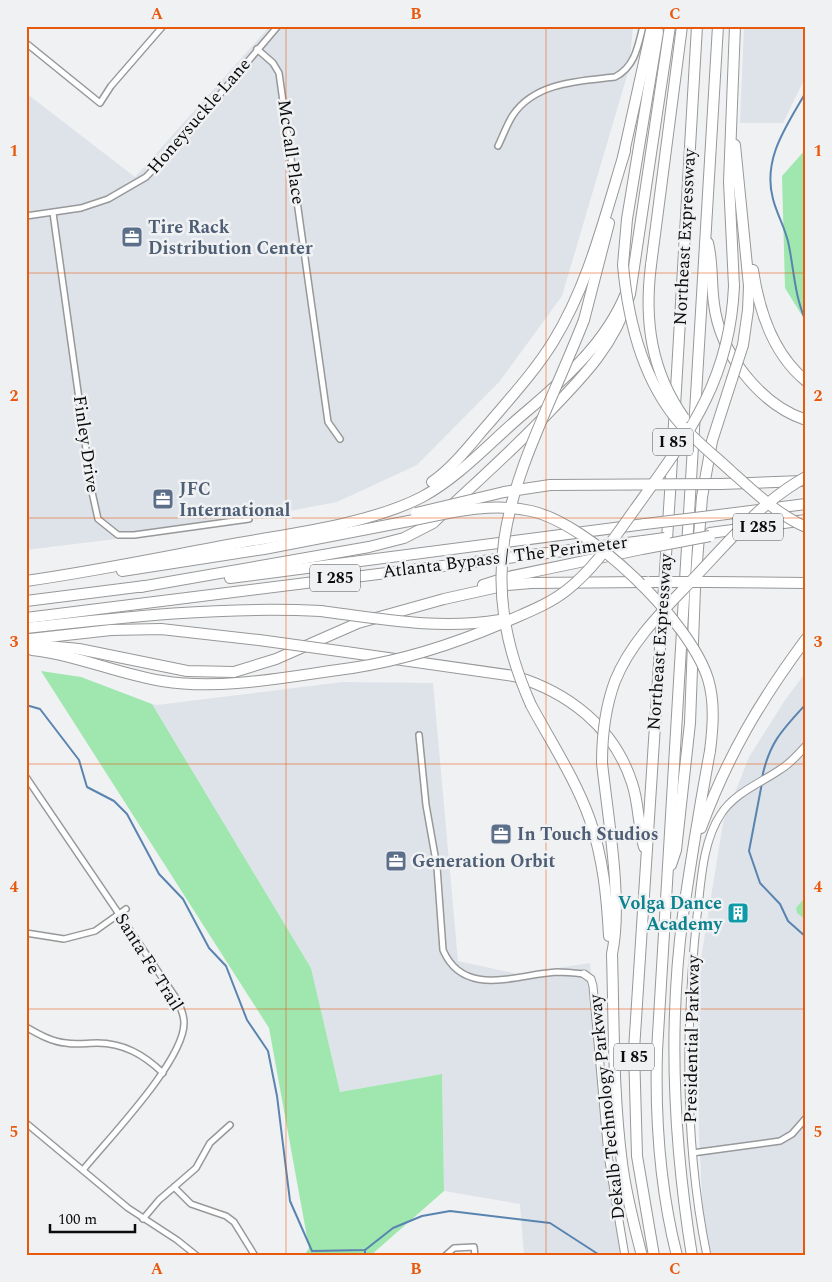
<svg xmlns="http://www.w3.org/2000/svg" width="832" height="1282" viewBox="0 0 832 1282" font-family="Spectral,serif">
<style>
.built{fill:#dee3ea}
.green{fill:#9fe7af}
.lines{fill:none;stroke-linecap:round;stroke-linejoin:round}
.stream{stroke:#5984b0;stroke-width:2}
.minor-casing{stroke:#979899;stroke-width:8}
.tertiary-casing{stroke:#979899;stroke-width:9}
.motorway-casing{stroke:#979899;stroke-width:12}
.minor{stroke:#fff;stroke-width:5}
.tertiary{stroke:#fff;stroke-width:7}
.motorway{stroke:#fff;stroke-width:10}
.motorway-bridge-casing{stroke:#979899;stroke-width:12;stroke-linecap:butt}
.motorway-bridge{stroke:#fff;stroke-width:10}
.grid{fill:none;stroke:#e8590c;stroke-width:1;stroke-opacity:0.55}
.labels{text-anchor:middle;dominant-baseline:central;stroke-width:5;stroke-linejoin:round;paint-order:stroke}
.shield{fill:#f0f1f3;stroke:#505051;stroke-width:1}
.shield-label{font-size:16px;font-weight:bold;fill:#0b0b0c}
.street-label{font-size:18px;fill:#0b0b0c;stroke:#f0f1f3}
.service-label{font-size:18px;font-weight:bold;fill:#4e5e75;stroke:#f0f1f3;text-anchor:start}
.culture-label{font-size:18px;font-weight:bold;fill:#0d838f;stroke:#f0f1f3;text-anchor:end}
.neatline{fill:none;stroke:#e8590c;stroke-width:2}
.grid-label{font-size:16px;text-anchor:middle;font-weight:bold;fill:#e8590c}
</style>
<rect width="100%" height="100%" fill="#f0f1f3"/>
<g class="built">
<polygon points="270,26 633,26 629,69 562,296 500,381 417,465 337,502 188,530 26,550 26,93 135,177"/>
<polygon points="744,26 806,26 806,76 783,123 740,123"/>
<polygon points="806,672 806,1256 705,1256 699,1135 698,977 723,823 749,757 785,700"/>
<polygon points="342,682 433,683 458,961 518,974 590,963 601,1127 626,1256 524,1256 520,1204 444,1191 442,1074 340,1092 311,968 152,704 157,705"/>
</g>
<g class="green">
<polygon points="806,149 806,322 785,288 782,176"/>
<polygon points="41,671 81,677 152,704 311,968 340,1092 442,1074 444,1191 370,1256 304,1256 309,1248 269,1028"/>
<polygon points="806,896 806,920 797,913 796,908"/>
</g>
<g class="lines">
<g class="stream">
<path d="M806,92C787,125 762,159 773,199C777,215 786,229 789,246C794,271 795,298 806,321"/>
<polyline points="26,705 40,709 79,760 87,787 114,801 127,814 159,874 183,899 209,948 226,966 247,1020 268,1051 277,1096 290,1201 312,1251 365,1250 393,1228 422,1216 450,1211 550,1223 601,1256"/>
<path d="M762,778C769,743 782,730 806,704"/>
<polyline points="762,783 749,851 760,883 780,904 788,921 806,937"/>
<polyline points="365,1256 365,1250"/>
</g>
<g class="minor-casing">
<g id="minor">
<polyline points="26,43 100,103 111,86 163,26"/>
<polyline points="257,49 273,63 279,73 328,422 340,439"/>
<path d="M498,146C503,136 507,124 513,115C535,82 580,81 615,77C635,67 638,46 643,26"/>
<polyline points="53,213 92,492 98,519 118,535 134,535 249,519"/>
<polyline points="26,216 81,208 108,199 146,177 181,140 278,26"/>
<path d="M419,735L426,805L437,867L443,950C464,999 518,974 557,972C566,972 575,973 584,974"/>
<path d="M26,777L176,998C180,1006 184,1014 184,1023C184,1061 108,1139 83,1170"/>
<polyline points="26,933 64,939 95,931 126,909"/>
<path d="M26,1027C38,1034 52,1042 66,1043C76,1045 87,1043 97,1043C124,1043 144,1055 163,1073"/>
<polyline points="26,1123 128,1208 177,1240 197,1256"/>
<polyline points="692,1153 780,1141 792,1134 806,1118"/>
<polyline points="174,1187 191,1204 226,1216 234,1222 255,1256"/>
<polyline points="143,1219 159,1200 196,1168 210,1143 230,1125"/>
<polyline points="445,1256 454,1248 474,1247 475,1256"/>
</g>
</g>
<g class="tertiary-casing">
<g id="tertiary">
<polyline points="584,974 591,979 593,986 608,1155 625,1256"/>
<path d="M707,1256C684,1144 685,1029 697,916C701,884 702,842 721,814C734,793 761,783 781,769C791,763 798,754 806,746"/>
</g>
</g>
<g class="motorway-casing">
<g id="motorway">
<polyline points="735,145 749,286 748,310 743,345"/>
<polyline points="623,157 652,26"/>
<path d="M708,243C713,263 711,284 714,304C720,353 759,404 806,420"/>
<polyline points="623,265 627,219 658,32"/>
<polyline points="651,265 682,26"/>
<path d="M753,270C759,311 773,354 806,381"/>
<polyline points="734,286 729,182 735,26"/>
<polyline points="584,320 609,223"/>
<path d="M432,482C455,466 472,442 490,422C512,396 535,371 553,342C589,284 605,215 625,151"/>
<polyline points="721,484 802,481"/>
<polyline points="711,516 806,504"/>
<polyline points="710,533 806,520"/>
<polyline points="122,571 264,549 414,520"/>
<polyline points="230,578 645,524"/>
<path d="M26,581C97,571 168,556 239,543C295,533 372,523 422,497C461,476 493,439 527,411C566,378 607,341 626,293"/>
<polyline points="709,582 806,583"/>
<polyline points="483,585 508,577 642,549"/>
<path d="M140,587L369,547L404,538L433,523C472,486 512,451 549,412C585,375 615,344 630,294L670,26"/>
<polyline points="26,601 145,586"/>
<polyline points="26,618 643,541"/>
<path d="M26,628C124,617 223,606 321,611"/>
<polyline points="30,639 111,630 161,629 259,640"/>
<polyline points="26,644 79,649 187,671 234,672 276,659 358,623 444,599 507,585 531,583 646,582"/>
<path d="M32,650C77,655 118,674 162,681C224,691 290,676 352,668"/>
<path d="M346,652L514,676C568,692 614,727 632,783C639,803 638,826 644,847"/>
<path d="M531,705C551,742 576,780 590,820C603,858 607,897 609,936"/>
<path d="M602,763C608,818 623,902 612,954C614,1024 613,1094 622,1163C626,1195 634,1225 642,1256"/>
<path d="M701,828C728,755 760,701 806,639"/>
<polyline points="671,865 676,850 690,723 695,588 702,497 712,441 732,379"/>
<polyline points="654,1256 637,1156 634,1050 670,493 697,26"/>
<path d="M677,1256C660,1189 655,1120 657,1051L718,26"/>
<path d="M692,1256C674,1145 668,1027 683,915C691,860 700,805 710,751"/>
</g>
</g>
<use href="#minor" class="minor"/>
<use href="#tertiary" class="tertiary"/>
<use href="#motorway" class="motorway"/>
<g class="motorway-bridge-casing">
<g id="motorway-bridge">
<path d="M623,265C628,320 642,378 678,421C694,440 715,456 733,473C756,493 778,515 806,527"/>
<path d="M651,265C644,321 651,371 684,418"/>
<polyline points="732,379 743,345"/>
<polyline points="416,513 504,492 550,485 721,484"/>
<path d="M414,520C453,512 491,502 531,511C590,524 690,621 708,679C715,702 713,727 710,751"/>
<polyline points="645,524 711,516"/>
<polyline points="643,541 665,538"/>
<polyline points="642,549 710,536"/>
<polyline points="649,582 709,582"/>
<path d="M321,611C382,619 439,630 500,620"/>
<polyline points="259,640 346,652"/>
<path d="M352,668C405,660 454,644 503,623C525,613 548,605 567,590C595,568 614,538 635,509C688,435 730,381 734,286"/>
<path d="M531,705C462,550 528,462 584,320"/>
<path d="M602,763C602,735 605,708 615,681C632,639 666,608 696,576C730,540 762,501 806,477"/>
</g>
</g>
<use href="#motorway-bridge" class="motorway-bridge"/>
</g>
<path class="grid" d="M286,26V1256M546,26V1256M26,273H806M26,518H806M26,764H806M26,1009H806"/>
<defs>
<g id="office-square" transform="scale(1.125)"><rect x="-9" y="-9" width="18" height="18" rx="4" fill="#5c6f8a" stroke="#f0f1f3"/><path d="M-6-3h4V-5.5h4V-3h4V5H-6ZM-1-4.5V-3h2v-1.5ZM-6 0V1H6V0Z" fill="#fff"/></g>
<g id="building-square" transform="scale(1.125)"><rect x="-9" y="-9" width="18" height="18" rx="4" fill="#0f9aa8" stroke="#f0f1f3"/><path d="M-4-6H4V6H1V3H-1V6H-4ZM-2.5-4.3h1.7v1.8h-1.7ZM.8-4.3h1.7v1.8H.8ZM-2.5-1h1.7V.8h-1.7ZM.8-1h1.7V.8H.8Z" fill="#fff"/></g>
</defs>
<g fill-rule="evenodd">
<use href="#office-square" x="132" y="237"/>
<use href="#office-square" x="163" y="499"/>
<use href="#office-square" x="501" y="834"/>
<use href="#office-square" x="396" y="861"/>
<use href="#building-square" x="738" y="913"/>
</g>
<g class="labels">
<g class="shield">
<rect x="653" y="428.5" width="40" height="27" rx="4"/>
<rect x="733" y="513.5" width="50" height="27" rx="4"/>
<rect x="310" y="564.5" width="50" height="27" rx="4"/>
<rect x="614" y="1043.5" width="40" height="27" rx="4"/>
</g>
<g class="shield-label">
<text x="673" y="442">I 85</text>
<text x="758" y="527">I 285</text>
<text x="335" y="578">I 285</text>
<text x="634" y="1057">I 85</text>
</g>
<g class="street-label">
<text transform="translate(199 116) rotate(-49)">Honeysuckle Lane</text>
<text transform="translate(291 152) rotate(82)">McCall Place</text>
<text transform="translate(685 237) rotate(-87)">Northeast Expressway</text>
<text transform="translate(86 444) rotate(82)">Finley Drive</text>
<text transform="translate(505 557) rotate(-7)">Atlanta Bypass / The Perimeter</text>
<text transform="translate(660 642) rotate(-86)">Northeast Expressway</text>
<text transform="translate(149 962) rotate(58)">Santa Fe Trail</text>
<text transform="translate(692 1039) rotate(-89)">Presidential Parkway</text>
<text transform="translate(607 1107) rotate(-96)">Dekalb Technology Parkway</text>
</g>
<g class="service-label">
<text x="148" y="227">Tire Rack<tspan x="148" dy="21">Distribution Center</tspan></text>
<text x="179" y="489">JFC<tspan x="179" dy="21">International</tspan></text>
<text x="517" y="834">In Touch Studios</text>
<text x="412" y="861">Generation Orbit</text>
</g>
<g class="culture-label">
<text x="722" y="903">Volga Dance<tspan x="722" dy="21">Academy</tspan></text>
</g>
</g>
<rect width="832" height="1282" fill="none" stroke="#f0f1f3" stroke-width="55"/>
<path d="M50 1224v8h85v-8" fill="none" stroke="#0b0b0c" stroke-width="2.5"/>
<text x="58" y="1224" font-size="15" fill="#0b0b0c" stroke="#f0f1f3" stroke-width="4" paint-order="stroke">100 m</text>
<rect x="28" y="28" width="776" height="1226" class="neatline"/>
<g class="grid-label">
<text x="157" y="19">A</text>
<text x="416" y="19">B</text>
<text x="675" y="19">C</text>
<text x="14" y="156">1</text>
<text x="818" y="156">1</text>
<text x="14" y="401">2</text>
<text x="818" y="401">2</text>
<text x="14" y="647">3</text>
<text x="818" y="647">3</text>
<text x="14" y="892">4</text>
<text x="818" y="892">4</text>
<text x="14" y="1137">5</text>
<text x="818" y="1137">5</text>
<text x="157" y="1274">A</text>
<text x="416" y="1274">B</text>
<text x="675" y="1274">C</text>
</g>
</svg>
